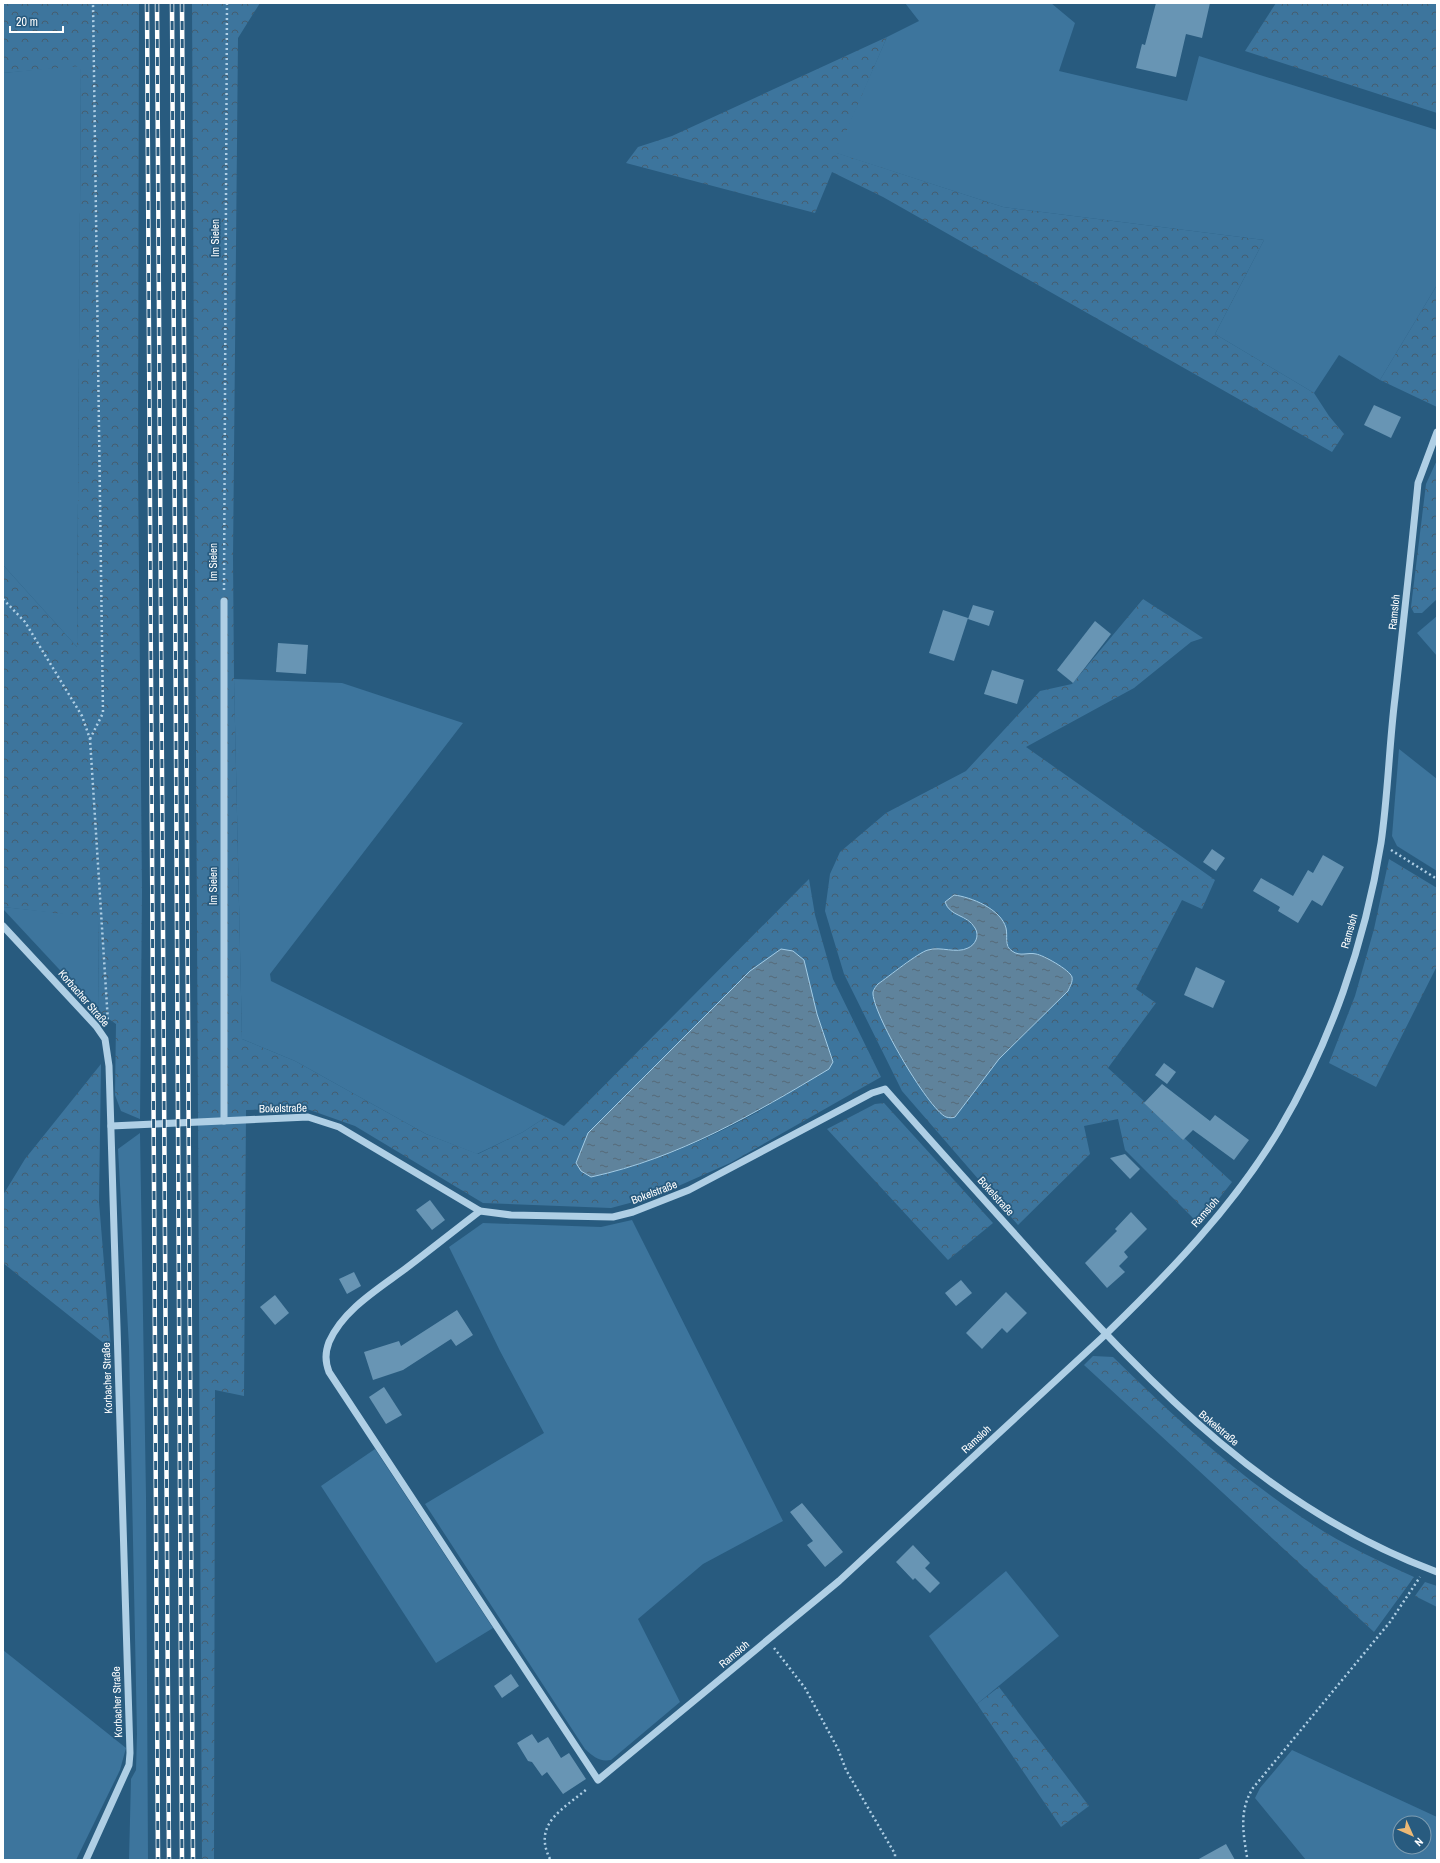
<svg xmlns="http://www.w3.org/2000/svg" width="1440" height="1863" viewBox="0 0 1440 1863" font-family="'Archivo Narrow',sans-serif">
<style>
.grass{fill:#3d759d;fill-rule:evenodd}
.forest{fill:url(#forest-crowns);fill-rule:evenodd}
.water{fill:url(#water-ripples);stroke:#a3cce6}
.building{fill:#6895b4}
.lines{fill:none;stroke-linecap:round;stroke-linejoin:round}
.path{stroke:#afcfe5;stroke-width:2.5;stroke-dasharray:2 3;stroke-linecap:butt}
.minor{stroke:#afcfe5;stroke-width:7}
.rail-casing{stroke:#fff;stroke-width:4.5}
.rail{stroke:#285b7f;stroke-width:3;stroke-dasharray:9;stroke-linecap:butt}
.labels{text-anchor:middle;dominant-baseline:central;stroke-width:3.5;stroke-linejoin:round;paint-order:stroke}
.street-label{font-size:11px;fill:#fff;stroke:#285b7f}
</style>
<defs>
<pattern id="forest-crowns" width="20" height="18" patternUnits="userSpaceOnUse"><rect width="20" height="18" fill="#3d759d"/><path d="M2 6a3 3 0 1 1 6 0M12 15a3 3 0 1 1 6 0" fill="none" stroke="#455e70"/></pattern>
<pattern id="water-ripples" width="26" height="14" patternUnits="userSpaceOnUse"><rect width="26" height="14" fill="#5f839c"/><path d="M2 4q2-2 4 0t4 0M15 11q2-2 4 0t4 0" fill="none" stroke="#566a78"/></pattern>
</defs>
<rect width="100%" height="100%" fill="#285b7f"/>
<g class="grass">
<polygon points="905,3 1051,3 1075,23 1059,71 1187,101 1199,56 1437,130 1437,285 1380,380 1339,355 1314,393 1215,334 1264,240 1003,207 836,153 887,37 919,21"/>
<polygon points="81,65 77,647 3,565 3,73"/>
<polygon points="1437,616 1437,656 1417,633"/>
<polygon points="234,679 342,683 463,723 270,974 271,981 546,1117 523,1132 477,1154 426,1134 295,1061 242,1039"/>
<polygon points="1399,749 1437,779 1437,871 1397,846 1392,836"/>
<polygon points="3,907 98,917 99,1012 3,909"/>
<polygon points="140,1133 146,1496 148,1860 129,1860 131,1779 136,1770 137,1734 129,1347 118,1149"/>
<path d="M632,1220L783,1521L703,1564L638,1619L680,1702L611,1760C599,1762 594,1757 585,1749L425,1504L544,1433L500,1351L449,1247L483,1223L601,1227Z"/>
<polygon points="375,1449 493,1628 436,1663 321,1486"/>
<polygon points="1006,1571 1059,1636 977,1704 929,1636"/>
<polygon points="3,1650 126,1748 120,1770 76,1860 3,1860"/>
<path d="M1292,1750L1437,1817V1860H1306L1255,1798L1260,1788ZM1400,1823H1424V1847H1400Z"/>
</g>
<g class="forest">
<polygon points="3,3 139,3 138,467 142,891 140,1119 121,1111 115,1095 116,1024 99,1012 98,918 3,907 3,565 77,647 81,66 3,73"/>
<path d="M192,3H260L238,38L233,559L234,679L242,1039L295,1061L426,1134L478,1154L523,1132L546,1117L564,1126L809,879L815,915L833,979L881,1077L730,1163L656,1196L611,1208L483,1203L355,1126L307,1109L246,1110L244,1396L215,1390L214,1860H202ZM817,1014L833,1062C807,1079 780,1100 752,1115C702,1142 647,1165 591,1177Z"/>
<polygon points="1276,3 1437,3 1437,113 1245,51"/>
<polygon points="887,37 837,153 1003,207 1264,240 1215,334 1314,393 1329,416 1344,434 1332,452 883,197 832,172 815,213 626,163 638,147 672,136"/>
<polygon points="1437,285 1437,407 1380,380"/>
<polygon points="1437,460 1437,599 1422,613 1414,613 1411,607 1426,484"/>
<path d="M1143,599L1203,638L1191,642L1134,688L1026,747L1215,880L1202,909L1182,900L1136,989L1156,1003L1108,1068L1232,1182L1199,1224L1125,1150L1118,1119L1084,1126L1090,1154L1018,1225L902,1091L844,974L825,911L830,874L840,852L886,813L966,771L1040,691L1072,684ZM952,912L1006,927C1006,953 1012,955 1036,954L1068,991L999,1059L955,1117L943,949C951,949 960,952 968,948C993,937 966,917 952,912Z"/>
<polygon points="1389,859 1437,888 1437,966 1376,1087 1329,1063 1355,996 1374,929"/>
<polygon points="101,1064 99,1202 111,1349 3,1263 3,1195 25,1159"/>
<polygon points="884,1103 993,1223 948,1260 827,1129 875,1104"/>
<path d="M1093,1356L1113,1357C1175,1418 1238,1476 1312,1524C1344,1545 1379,1561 1414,1577L1374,1632L1084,1365Z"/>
<polygon points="1425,1582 1437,1586 1437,1607 1415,1596"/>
<polygon points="999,1687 1089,1806 1061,1827 977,1704"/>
</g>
<g class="water">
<path d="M954,895C971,897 1001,909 1006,928C1008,936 1004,946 1012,951C1020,957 1028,952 1036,954C1043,955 1070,970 1072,977C1073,982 1070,986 1068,991L999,1059L955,1117C952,1118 950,1118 946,1117C928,1109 871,1011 873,992C874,989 876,986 878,984C888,977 919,952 928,950C941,946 956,954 968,948C975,945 980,936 975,928C967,914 950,917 945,902Z"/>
<path d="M781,949L793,951L804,960L817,1014L833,1062L829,1069C754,1114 679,1158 591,1177L581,1171L576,1163L588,1133L750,971Z"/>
</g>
<g class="building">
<polygon points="1156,3 1210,3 1202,38 1186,34 1176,77 1136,68 1142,44 1145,45"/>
<polygon points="1374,405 1401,417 1391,438 1364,425"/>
<polygon points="973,605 994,611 989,626 968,619"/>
<polygon points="943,610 968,618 954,661 929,653"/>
<polygon points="1095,621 1111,634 1073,683 1057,670"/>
<polygon points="278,643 308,645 306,674 276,672"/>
<polygon points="992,670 1024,680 1017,704 984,694"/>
<polygon points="1212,849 1225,858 1216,871 1203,862"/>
<polygon points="1323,855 1344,867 1322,906 1312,900 1298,923 1278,911 1280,907 1253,891 1261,878 1293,896 1308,870 1313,873"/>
<polygon points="1196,967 1225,981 1213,1008 1184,995"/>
<polygon points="1164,1063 1176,1072 1167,1084 1155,1075"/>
<polygon points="1162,1084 1210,1121 1215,1115 1249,1140 1234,1160 1193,1130 1183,1140 1144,1103"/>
<polygon points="1125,1154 1140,1169 1130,1179 1110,1158"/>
<polygon points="430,1200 445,1220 432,1230 416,1210"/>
<polygon points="1131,1212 1147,1229 1124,1252 1128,1257 1119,1266 1125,1272 1107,1288 1085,1263 1117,1231 1115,1229"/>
<polygon points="354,1272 361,1286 347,1294 339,1279"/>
<polygon points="961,1280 972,1293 956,1306 945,1293"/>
<polygon points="1006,1292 1027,1313 1007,1333 1002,1328 982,1349 966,1333"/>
<polygon points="275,1295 289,1313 275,1325 260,1307"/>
<polygon points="457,1310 473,1335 456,1346 451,1339 403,1370 373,1380 364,1352 399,1341 401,1346"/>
<polygon points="384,1387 402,1415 386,1424 369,1397"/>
<polygon points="802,1503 843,1552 825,1567 807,1545 813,1541 790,1512"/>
<polygon points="913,1545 930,1563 925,1568 940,1583 930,1593 915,1578 913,1580 896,1562"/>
<polygon points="511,1674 519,1686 502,1698 494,1686"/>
<polygon points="532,1734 538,1743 548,1737 561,1758 569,1753 586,1779 563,1794 547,1772 542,1776 532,1762 528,1761 517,1743"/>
<polygon points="1226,1844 1235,1860 1197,1860"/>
</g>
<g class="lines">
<g class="path">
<polyline points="224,590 227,3"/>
<polyline points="3,599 25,622 82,716 90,739 108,1022"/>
<polyline points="90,739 103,713 93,3"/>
<polyline points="1391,850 1437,879"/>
<polyline points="774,1648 805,1688 838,1749 846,1770 895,1854 895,1860"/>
<path d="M1247,1857C1243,1832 1239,1810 1253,1788L1390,1622L1420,1577"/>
<path d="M550,1859C532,1823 564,1809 588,1788"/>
</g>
<g class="minor">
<polyline points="3,926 96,1026 105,1039 109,1066 130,1753 129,1765 86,1860"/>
<polyline points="224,1121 224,601"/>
<path d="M111,1126L308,1117L339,1127L480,1211L511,1215L613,1217L633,1212L689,1190L872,1093L885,1089C936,1147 988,1204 1039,1261C1155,1390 1270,1510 1437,1572"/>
<path d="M480,1211C455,1230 430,1250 405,1269C378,1289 343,1310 329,1342C325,1353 325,1361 329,1372L598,1780L839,1581L1106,1334C1169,1273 1233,1207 1279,1130C1330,1044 1365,943 1381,843C1388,795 1389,746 1395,698C1403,626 1411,555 1418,483L1437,432"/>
</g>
<g class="rail-casing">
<g id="rail">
<polyline points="147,3 158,1860"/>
<polyline points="157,3 169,1860"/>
<polyline points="172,3 182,1860"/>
<polyline points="182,3 193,1860"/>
</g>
</g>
<use href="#rail" class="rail"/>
</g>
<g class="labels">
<g class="street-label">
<text transform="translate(215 238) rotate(-90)">Im Sielen</text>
<text transform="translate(213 562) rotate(-90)">Im Sielen</text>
<text transform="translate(1394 612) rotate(-84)">Ramsloh</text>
<text transform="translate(213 886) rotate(-90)">Im Sielen</text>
<text transform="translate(1349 931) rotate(-74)">Ramsloh</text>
<text transform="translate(84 998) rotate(49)">Korbacher Straße</text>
<text transform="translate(283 1108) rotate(-1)">Bokelstraße</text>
<text transform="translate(654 1192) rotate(-21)">Bokelstraße</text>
<text transform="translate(996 1196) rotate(48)">Bokelstraße</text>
<text transform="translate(1205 1212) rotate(-49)">Ramsloh</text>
<text transform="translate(107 1378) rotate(-92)">Korbacher Straße</text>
<text transform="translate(1219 1428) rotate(40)">Bokelstraße</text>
<text transform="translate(976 1439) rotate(-43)">Ramsloh</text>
<text transform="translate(734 1654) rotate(-40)">Ramsloh</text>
<text transform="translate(117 1702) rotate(-92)">Korbacher Straße</text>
</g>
</g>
<rect width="1440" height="1863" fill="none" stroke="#ffffff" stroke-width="8"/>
<g transform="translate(1412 1835) rotate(135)"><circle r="19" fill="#285b7f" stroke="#7e9db2"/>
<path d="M0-3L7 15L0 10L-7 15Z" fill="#edb975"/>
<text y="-6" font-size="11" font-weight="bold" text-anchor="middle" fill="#ffffff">N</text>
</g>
<path d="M10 26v6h53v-6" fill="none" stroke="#ffffff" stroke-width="2"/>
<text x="16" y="26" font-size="12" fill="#ffffff" stroke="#285b7f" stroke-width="3" paint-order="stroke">20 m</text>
</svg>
